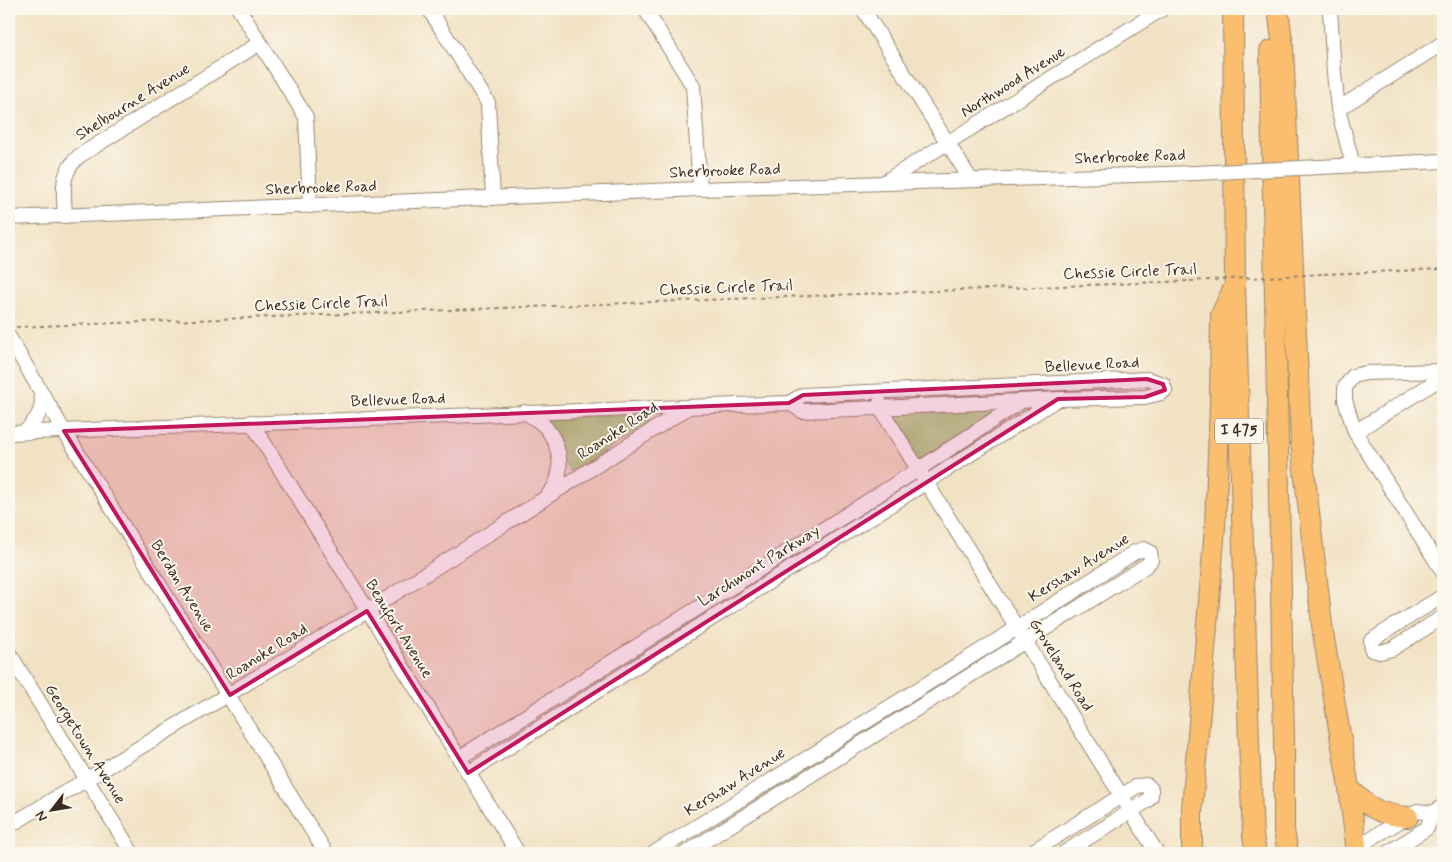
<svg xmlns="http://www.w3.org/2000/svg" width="1452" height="862" viewBox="0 0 1452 862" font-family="Mynerve,sans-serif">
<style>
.green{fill:#a4cd79;stroke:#707c4c}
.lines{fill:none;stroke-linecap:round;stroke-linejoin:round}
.minor-casing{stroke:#968671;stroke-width:16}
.highway-casing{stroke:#968671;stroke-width:22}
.path{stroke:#968671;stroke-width:2;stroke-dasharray:4 4;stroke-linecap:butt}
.minor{stroke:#fff;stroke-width:14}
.highway{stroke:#fabe6e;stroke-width:20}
.minor-bridge-casing{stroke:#968671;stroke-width:16;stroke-linecap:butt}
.path-bridge{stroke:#968671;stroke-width:2;stroke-dasharray:4 4;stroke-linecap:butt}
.minor-bridge{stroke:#fff;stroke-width:14}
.marked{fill:#c2185b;fill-opacity:0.2;stroke:#c2185b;stroke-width:4;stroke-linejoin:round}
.labels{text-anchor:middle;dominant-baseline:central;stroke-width:4;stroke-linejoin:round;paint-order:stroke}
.shield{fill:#fbf7ec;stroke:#75685c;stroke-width:1}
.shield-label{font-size:15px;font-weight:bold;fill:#3b2a1e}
.street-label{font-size:16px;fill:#3b2a1e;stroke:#fbf7ec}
</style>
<rect width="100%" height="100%" fill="#fbf7ec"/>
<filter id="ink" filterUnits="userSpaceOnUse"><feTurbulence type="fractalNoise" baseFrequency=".02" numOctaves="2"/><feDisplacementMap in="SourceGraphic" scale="10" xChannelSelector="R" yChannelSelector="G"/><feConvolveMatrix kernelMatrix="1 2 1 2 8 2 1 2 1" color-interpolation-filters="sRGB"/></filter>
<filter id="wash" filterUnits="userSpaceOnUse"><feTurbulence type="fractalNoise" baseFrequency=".0096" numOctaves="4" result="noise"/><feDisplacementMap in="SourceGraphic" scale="20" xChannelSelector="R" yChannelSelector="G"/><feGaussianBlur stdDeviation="1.12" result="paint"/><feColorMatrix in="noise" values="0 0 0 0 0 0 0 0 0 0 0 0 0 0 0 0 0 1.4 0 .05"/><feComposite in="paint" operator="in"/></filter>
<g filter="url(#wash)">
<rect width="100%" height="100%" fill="#f2e2c4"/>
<g class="green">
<polygon points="998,408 997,412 920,465 884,411"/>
<polygon points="646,414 650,420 649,425 571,472 564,465 544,416"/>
</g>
</g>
<g filter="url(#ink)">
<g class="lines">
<g class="minor-casing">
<g id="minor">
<polyline points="239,9 306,117 310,206"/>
<polyline points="429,9 488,103 493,198"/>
<polyline points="645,9 693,86 700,189"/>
<polyline points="863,9 971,180"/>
<polyline points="1330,9 1334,73 1338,109 1353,165"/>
<polyline points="1338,109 1443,43"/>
<polyline points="1320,167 1443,161"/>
<polyline points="883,183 1162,9"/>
<path d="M65,216C64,190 59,175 79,156L260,43"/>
<polyline points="9,218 700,189 1195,173"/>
<polyline points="9,337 64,431 326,853"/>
<polyline points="1443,371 1366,373 1353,376 1345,387 1345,400 1355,432 1443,572"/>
<polyline points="880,403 880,408 1157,853"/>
<path d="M524,412C532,417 541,421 547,429C561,447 566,477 548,495"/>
<polyline points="251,422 518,853"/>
<path d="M25,432C35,421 45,410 41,394"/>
<polyline points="1355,432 1443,377"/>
<polyline points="9,433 789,403 803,395 1147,379 1163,384 1165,390 1161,393 1145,397 1058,399 880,408 802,411 789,403"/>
<polyline points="1443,596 1381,634 1371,641 1372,650 1380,652 1392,649 1443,617"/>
<polyline points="9,653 132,853"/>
<polyline points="459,758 919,469 1022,401"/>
<polyline points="468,773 1056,400"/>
<polyline points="9,826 367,611 689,407"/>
<polyline points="654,853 1017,628 1135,552 1144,549 1150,552 1151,560 1147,565 686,853"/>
<polyline points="1030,853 1137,786 1147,785 1151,789 1151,796 1147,801 1064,853"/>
<polyline points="1360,853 1365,842 1417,811 1433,813"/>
<polyline points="1388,853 1427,828 1433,813 1443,806"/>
</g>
</g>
<g class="highway-casing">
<g id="highway">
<polyline points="1233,9 1235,285 1249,742 1253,836 1256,853"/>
<polyline points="1278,9 1283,48 1301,443 1323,633 1349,788 1357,853"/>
<polyline points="1270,51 1284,739 1284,830 1288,853"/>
<path d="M1349,788C1369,808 1380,815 1408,817"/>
<polyline points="1192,853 1192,809 1215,527 1220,405 1221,315 1233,289"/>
</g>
</g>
<g class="path">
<polyline points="1324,274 1443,269"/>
<polyline points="16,327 1190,281"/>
</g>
<use href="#minor" class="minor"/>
<use href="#highway" class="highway"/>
<g class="minor-bridge-casing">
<polyline id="minor-bridge" points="1195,173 1320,167"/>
</g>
<polyline class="path-bridge" points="1190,281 1324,274"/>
<use href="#minor-bridge" class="minor-bridge"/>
</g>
</g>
<path class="marked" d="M1147,379L1163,384L1165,390L1145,397L1058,399L468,773L367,611L230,695L64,431L789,403L803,395Z"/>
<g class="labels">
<rect class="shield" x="1215" y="418.5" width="48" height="25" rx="4"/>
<g class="shield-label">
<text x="1239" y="431">I 475</text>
</g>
<g class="street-label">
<text transform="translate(1013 82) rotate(-32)">Northwood Avenue</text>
<text transform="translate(133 102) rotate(-32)">Shelbourne Avenue</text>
<text transform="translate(1130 157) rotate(-2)">Sherbrooke Road</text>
<text transform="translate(725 171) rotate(-2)">Sherbrooke Road</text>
<text transform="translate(321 188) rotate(-2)">Sherbrooke Road</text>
<text transform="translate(1130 272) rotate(-2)">Chessie Circle Trail</text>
<text transform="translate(726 288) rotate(-2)">Chessie Circle Trail</text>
<text transform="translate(321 304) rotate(-2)">Chessie Circle Trail</text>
<text transform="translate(1092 365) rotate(-3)">Bellevue Road</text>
<text transform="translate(398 400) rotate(-2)">Bellevue Road</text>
<text transform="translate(618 431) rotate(-33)">Roanoke Road</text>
<text transform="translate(759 566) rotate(-32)">Larchmont Parkway</text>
<text transform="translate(1079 568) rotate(-32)">Kershaw Avenue</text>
<text transform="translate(182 586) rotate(58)">Berdan Avenue</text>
<text transform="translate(399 629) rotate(58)">Beaufort Avenue</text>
<text transform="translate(267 652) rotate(-32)">Roanoke Road</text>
<text transform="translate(1061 665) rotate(58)">Groveland Road</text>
<text transform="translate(85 744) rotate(58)">Georgetown Avenue</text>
<text transform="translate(735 782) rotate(-32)">Kershaw Avenue</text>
</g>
</g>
<rect width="1452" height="862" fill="none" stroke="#fbf7ec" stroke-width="30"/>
<g transform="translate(52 810) rotate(239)" stroke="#fbf7ec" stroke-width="4" paint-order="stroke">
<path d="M0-4L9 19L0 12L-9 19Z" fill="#3b2a1e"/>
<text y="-8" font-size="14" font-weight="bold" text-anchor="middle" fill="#3b2a1e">N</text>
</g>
</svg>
